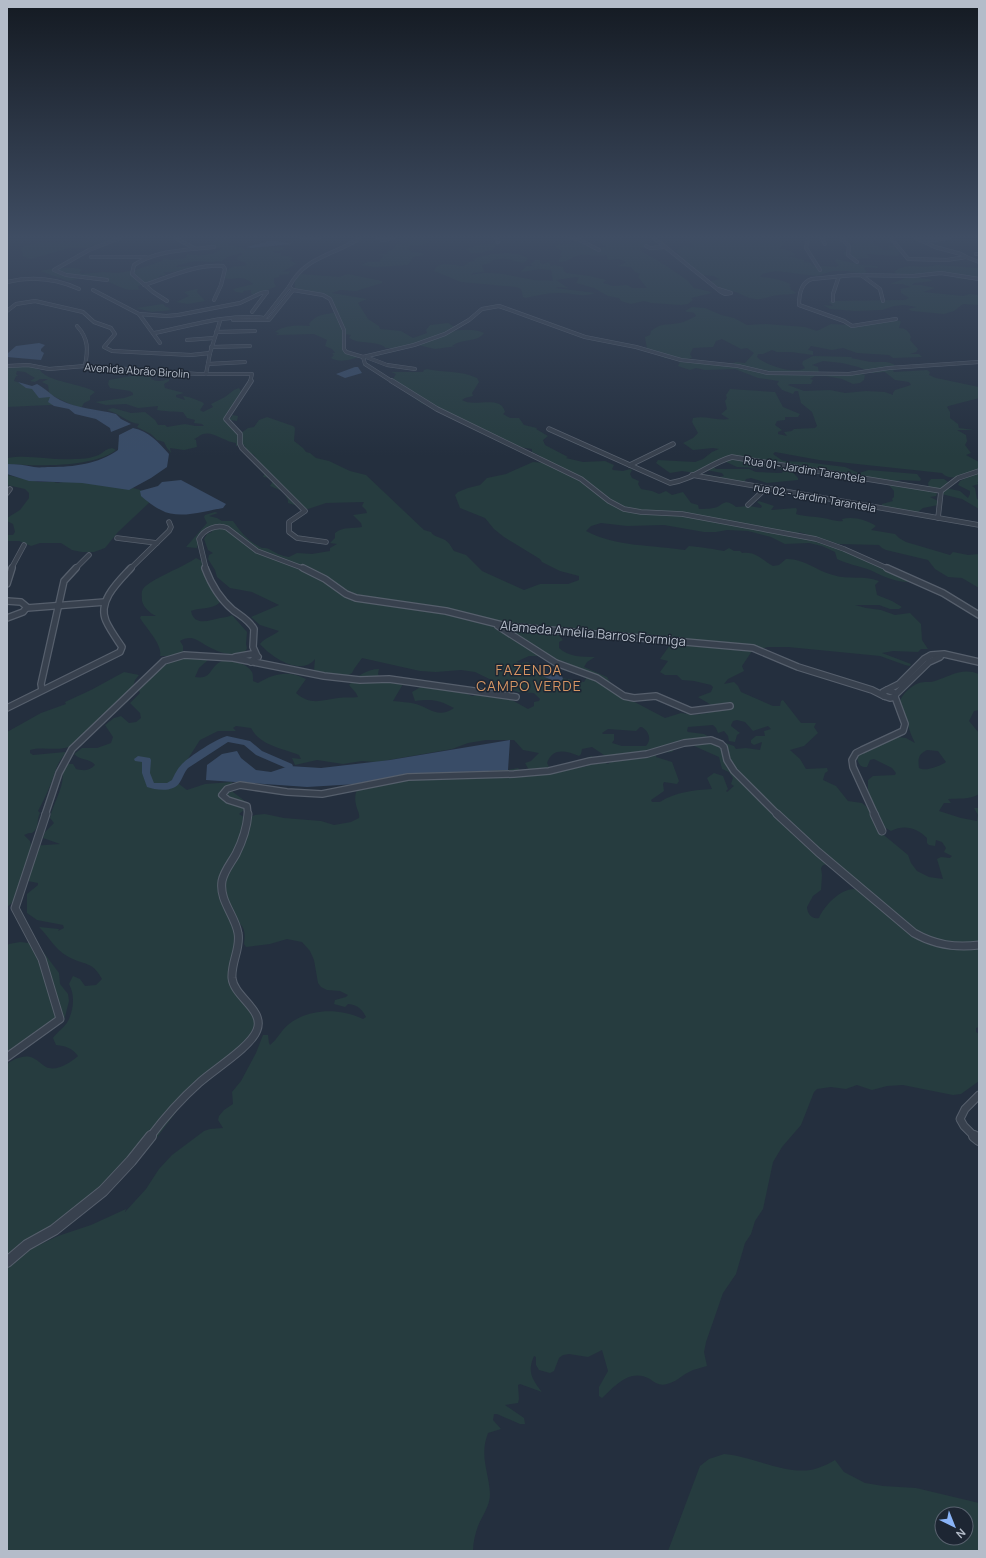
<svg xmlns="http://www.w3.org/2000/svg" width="986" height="1558" viewBox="0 0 986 1558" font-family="Manrope,sans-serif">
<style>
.green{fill:#263c3f;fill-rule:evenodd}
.water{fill:#394c67}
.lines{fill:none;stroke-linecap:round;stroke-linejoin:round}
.river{fill:#394c67;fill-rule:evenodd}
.minor-far4-casing{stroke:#565f6c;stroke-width:4}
.minor-far3-casing{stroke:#565f6c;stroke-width:5.5}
.minor-far2-casing{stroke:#565f6c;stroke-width:8}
.minor-far1-casing{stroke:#565f6c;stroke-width:9}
.minor-casing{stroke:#565f6c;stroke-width:12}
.minor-far4{stroke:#38414e;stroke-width:3}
.minor-far3{stroke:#38414e;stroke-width:4}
.minor-far2{stroke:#38414e;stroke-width:5.5}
.minor-far1{stroke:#38414e;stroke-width:7}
.minor{stroke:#38414e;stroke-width:10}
.labels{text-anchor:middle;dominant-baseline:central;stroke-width:3;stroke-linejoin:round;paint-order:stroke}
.far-street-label{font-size:11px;fill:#b4bcc9;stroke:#1d2633}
.street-label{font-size:13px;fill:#b4bcc9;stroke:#1d2633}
.neighbourhood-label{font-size:14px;letter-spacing:1px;fill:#d59563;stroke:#1d2633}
</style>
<rect width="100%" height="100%" fill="#242f3e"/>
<g class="green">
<path d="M88,238H119L95,246L83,248H69L31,259L23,256L21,248C40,236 70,250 88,238Z"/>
<path d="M216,238H230L227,245L241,247L246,250L260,247H283L285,248L279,251H272L275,253H281V256H291L289,257L293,258L290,260L296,264L282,272L290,271L289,274L279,275V277L274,278V283L276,286L275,287L253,295L251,293V290L243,291V293L236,292L233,289L253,284C240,272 232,283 223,277C231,263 233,268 247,265L244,262L237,260L238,256L243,254L241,253L228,257L222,261L211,262L196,261L178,265L176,267L190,266V268L173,272H163L167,275L159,276V279L138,286L139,289H143C123,292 123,287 106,281C98,278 86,278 77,277L78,279L68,281L40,271C48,269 75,266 82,270L79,272L82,274L104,272L118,273L135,270L162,261L164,258L171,260L186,258L187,254C198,256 212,256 221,249L210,244L216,241Z"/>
<polygon points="397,238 428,238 425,239 430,240 425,244 410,246 409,249 411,252 422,253 424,255 413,257 408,265 376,267 361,265 368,262 379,262 383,256 378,254 389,254 386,252 392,250 397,244 403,243 400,243 403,239"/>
<path d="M565,238C579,238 594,250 606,247L599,241L600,240L598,238H623L628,241L636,239L646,241L649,245L640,249L641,251L665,265L687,280L694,288L708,291L712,293L691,298L693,300L688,304L681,305L651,303L644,301L631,304L621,301L619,298L608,296L594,288L576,283L579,278L576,277L556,280L568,288L558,287L556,288L595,293C583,298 573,293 560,293C548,293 537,295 526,298L523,297L521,289L516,287L461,282L434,271C439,260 454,266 464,266L469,262L475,261L473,259C489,254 513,249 527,258L526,261L524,263C508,260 506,256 490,261L491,263L482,265L484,272L473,273L471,275C491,270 514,276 534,280C540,281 547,280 553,281L551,270L541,269L521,272L526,266H534L530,265L535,260H540V263L543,264L549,262L551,266L554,265L563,267L564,271L566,273L590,276L606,280L603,283L613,286L627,285L632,288H647L638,277L640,274L635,272L631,267L618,266L626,262L619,259L608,260L606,255C597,257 582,252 574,257C569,260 565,262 559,262V260L562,256L560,254L562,252L554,245L570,244L575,241Z"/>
<path d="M685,238H779L785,245L779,248L791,251L796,255L788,256L804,260V262L811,263V265L836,267L839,265L835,261L836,259L861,265L877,266L878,268L865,267L864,269L867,272L863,274L847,271H833L816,276L776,271L762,274L760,277C767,277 785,280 791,285L789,286L791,288L790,289L797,293C790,295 785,294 779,295C773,295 767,298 761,299C751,300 745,296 738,293C728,289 720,289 711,283V281L720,279L713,276L701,275L677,257L680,255L676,251L680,249L679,247L685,246L695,247Z"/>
<polygon points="843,238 890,238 894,242 871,241 883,250 891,250 888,246 894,245 900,253 898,256 866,254 871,258 857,259 844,255 844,252 848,250 847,248 854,244"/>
<polygon points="498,242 501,244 498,244 493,248 494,249 480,253 471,253 466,249 481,244 491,244"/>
<path d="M936,265L978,268L979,280L958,279L956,278L960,277L942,273L921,276L920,278H917L929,279L933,281L914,283L912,285H921L935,288L923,292L963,296L970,294L979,295V305L963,304L954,311L944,314L912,311L908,309L917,307L904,305L894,306L882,310L855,311L830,309L823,305L833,306L829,302L831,301L905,300L909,298L901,293V290L899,289L911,287L902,284H890L906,278L894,272C907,261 922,270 936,265Z"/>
<path d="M301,274L339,277L348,274L382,281V283L356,291L340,290L332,293L367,299L358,303L368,319L379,326L380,329L401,331L413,338L427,333L426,330L430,325L448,323L456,328L451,332C460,329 476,329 484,333C477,343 462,338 452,346H457L435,349L418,345L410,348H385V347C375,340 360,345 349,338L351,335L345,334C337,348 348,352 359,357C351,360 339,363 331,358L334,355L332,353H335L332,349L325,346L327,340L314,334L276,335L279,333L275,332C284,325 299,325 310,326L309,324C318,313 322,316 335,312L329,297L295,288C294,283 295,276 301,274Z"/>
<polygon points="196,289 198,289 197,292 205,301 188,304 176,302 189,296 184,292"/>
<polygon points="163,304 166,307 170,308 168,309 172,310 152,312 136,308"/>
<path d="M692,307L705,308L721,315L734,318L747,325L766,324L805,327L817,331L831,324L851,325L893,320L901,321L899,328C905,328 909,331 911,337L910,340L918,349L916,352L910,354H919L922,357L893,358L889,355L857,353L843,348L832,350L811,346L808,350L813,351V355L791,352H777L772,350L763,354H758L757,357C765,365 796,375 805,368L802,364L803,361L813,356L852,357L851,358C858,359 871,363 877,362C884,362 888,361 895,365L893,367L895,368L893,371L894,372L927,370L930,372L929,375L936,378L979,387V398C973,400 950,405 947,407L950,412V418L958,424L959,428L974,430H957L966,435L967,441L965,445L971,453L966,455L979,462V482H977L979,484L972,486L975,488L977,499L979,500V509L962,499L937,493L936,496L930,497L938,501V505L923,508L917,513L882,507V504L893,501L892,499L894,497V491L889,485L882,482L852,480L841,476L789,468L798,478V480L767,483L751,478L746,479L744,483L702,475C708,472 716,479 724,476L722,473L706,470L695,473L682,471L670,473L656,463L658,460L695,462L703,459L712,452L719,449L713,448L693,450L683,443L693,438L698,433L692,422L693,418C705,415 718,421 729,419L721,414L727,409L725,401L727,398L726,395L730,389L775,392L783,407L800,414L798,417H785V420L777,421L775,425L782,430L778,432V434L787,436L784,432L792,431L794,429L815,428L817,426L812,412L801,403L798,391H795L793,394L782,390L777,384L779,381L758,378L735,369L705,370L696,368L690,370L678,366L680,362L674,359L664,358L663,355L647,349L645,337L650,335L651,331C662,322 666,326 679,323C685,322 690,319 696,316C694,310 689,314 685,311ZM722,339L741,349L747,348L754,353L745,363L736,362L732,364L688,359L692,358L690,354L693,348L713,347L716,341ZM823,361L842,363L858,367L873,373L885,372L895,380L909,382L911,385L895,390L893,393V395L885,392L866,391L845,393L830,390L804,391L788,385L790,384H811L813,380L810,379L815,376H826L842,379L853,384L860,383L864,380L865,375L857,372L819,373L818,367L812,365ZM775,452L819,460L942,473C949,481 959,476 968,476L966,478L960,481L958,485L970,491V494L968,498L960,491L945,488L948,482L944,479H931L928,483L929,488L893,482L901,480L920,481L921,479L917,474L869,470L859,473L845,467L805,462L783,461L773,454ZM724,461L737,467L762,468L770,465L778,467L783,471L782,473H778L756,472L749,469H716L713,466Z"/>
<path d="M29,366L40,370C47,382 84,384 95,392L90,396V400L84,403L81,408L72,405L53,396L52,405H50L7,407V367ZM17,371L25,372L35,378L30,381L35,382L40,379H48L42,382L48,385L49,392L14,381L16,376H18L16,374Z"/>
<path d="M427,369C444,373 460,370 477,378L479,382L472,393L473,396L465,398L462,400C474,408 501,394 505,412L503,414L510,418H519L524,425L537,428L536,429L548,436L543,440L545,445L568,457L566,458L583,462L605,461L614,465L612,469L613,470L623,471L630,469L632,470L630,474L632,478L639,481L638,484L641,489L652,491L659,494L666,491L672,495L683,492L691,503L698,505L699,509C703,509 715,509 719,506C726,501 728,501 736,507L749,506L761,508L762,506L757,502L759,501L774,506L771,510L796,508L797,510L796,514C805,517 814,516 823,518C830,519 836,522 843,521L842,519C853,516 867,520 876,526L871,530L895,534L899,538L906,542L950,555L953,552L968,555L979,554V588L962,578L948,577L935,569L928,560L886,550L882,548L879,545L839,544L799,532L800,536L832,544L906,578L909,582C894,582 883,576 870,570C859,566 847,564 837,559L835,552L822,546L809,543L785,544L771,537L748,531L727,530L716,532H704L664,525L627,526L601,523L591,526L586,531C616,547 653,545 685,550L689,546C702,547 712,549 724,551L729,548L734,551H740L742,553C756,551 762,560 773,566L779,565L786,559C803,558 817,571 833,575C848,580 864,575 879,581L875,585L877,595L892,601L902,607L899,609H890L879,605H855L866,608L881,610L895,615L910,613L921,624L922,640L928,649H921L918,652L893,651L882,653L911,664L910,666L905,665L880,656L788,647H768L752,651L742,666L744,671L728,679L724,684L734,682L738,686L741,692L773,706H780L781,701L783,700L801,723H816L814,727L818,733L804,746L790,750L800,759L806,769L827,768L828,771L825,773L823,780L836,786L848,801L862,803L879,817L868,791V780L873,776L895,775L896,773L892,768L874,759L870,760L867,767C859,768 857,761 857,755L864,748L898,737L906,738L915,743C908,730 906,715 900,701C903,693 911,686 919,683C924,681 930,683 935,681C950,676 962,667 979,674V710L974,711L969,721L979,733V794C969,800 959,798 948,799L951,803H944L939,811L961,818L977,821L978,815L974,808H979V1027L976,1028V1032L979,1034V1081L961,1094L953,1095L903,1085L887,1086L872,1090L857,1085L846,1089L831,1087L817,1089L814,1092L801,1125L782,1147L773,1162L763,1209L755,1221L751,1234L745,1243L736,1274L723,1293L706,1342L704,1352L707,1366C701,1368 694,1369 689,1372C681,1376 676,1382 667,1384C660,1386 655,1383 650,1379C630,1368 616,1385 602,1398L599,1396V1387L608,1371L602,1350L588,1357L569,1354L563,1355L559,1358L554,1371L550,1373L539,1370L536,1365V1357L534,1356C527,1372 532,1379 542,1392L520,1384L518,1385L519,1399L518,1403L505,1405L524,1418L525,1424H520L497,1414H494L493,1420L501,1429L488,1433C479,1456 489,1472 490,1494C490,1506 482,1516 478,1526C475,1534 473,1543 473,1551H7V1064C14,1059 24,1054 33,1058C38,1060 42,1065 46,1067C56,1072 70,1063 78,1056C72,1048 66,1046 56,1045L53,1038C57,1032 65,1027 68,1021C74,1009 75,995 69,984L73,976L80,979L85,986L96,985L102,979C92,960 84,966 67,956C55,949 49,937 39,927L59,929L58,931L64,928L63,925L37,920L27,913V894L38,885V883L28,881L14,901L7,907V732L41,713L66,704L65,702L91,690L124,672L139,675L135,680L132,690L108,712L100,716L99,720C90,726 80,742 71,746C58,752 43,746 30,750V753L33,755L65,752V754C55,765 55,776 49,788C46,796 42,803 38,811L40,813C36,820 40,828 32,833H29L24,835L30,841L31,846L60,844L43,838L45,832L54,823L50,818C53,803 66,785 62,770L66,764H73L76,769C84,771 89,771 95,765C90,758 80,761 74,754L82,748H97L111,743L113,737L105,725L114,718L121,716L129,723L136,722L141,718L140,713L130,703L140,693L138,688L171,656H160C163,645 146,628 140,618L141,616H156C150,613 144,608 142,601C142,597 141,592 143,589C150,579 184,567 196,558L202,561L219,597L218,599L221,601C214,610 201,607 191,611C194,627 210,620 220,618C225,617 228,617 232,615L247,632L246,644L247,648L245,652C233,656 222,654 211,648C200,643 193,633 180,641L183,646V654L208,660L199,668L195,677C212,680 209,668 220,662C228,658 247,663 252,672C253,674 253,678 253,681L258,683C274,673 289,670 306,679L296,693C311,706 321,700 338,698C345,697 351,698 358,697L356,693L349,685C356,676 368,669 379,669L378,674L380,678L402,680L403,684L393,701C401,702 408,702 416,704C430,708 438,719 454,708C438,700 433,699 415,701L412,692L424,685L460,691L472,696L482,694L510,699L528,709L534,706V702L539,701L540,699L534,693L518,692L512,690L475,672L461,670L436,672L420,671L362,658L354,669L352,673L346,676L317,673L314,670L315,659C301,677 271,657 260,644C264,638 273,636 279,631L260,625L251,617L279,605L252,592L230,588L217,577L215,570L208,559L209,555L213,553L208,550L204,539L207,534L212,532L210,528H206L200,536L197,548L186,547L207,523L204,517L205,515L215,512L218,513L209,516L217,518L222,521H233C240,531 249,542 260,547C263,549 265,547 269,549C276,553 281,556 289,557L297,553L312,554L330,551V548L337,544L330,543L335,538V533C344,526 352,529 362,527L361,523L353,515L367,513L366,510L362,506L364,502L326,503L308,509L288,503V500L285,495L287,493L270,486L273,481L270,478L263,477L265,472L254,455L245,450L246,448L244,445L236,446V443C225,442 213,431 203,434C200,435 197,438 194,439L196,440L197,447L184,450L170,448L171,453L167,448L164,442L157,440L151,434L137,427L139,424C128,423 119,413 107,410L113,408L131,413L145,412L155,420L158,425H165L167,427L185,424L195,426H204L202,424L194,423L195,420L187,418L183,412C178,412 161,411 157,410L158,406L138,408L126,404L106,405L95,402L124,398L133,395V393L130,391L110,388L108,384L109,380L131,376H142L147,372L150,374L151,379C157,382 163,381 169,379V381L164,384L165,388L184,393L176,395V397L185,400L183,396C187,396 197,400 202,402L204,404L200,410L203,412L213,407L211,404L225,397L234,390L239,388L241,391V394L225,417L228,418L232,417V415L238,416L237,421L230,420L241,433L248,428L254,427L259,420L267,417L293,426L295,428L294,441L303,448L306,452L310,453L316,458L329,461L350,471L366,475L424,530L431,532C434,537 440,537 445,540C450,543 451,547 454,551L466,555L482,571L524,590L540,584H568L579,580V576L560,571L542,562L540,559L504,537L494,529L485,518L460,508L455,495L458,492L468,488L480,485L487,478L506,474L533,462L546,463L539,455L532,452V449L519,447L421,403L414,397L416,396L412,391L393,379L396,374L391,372H423L424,370ZM561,629C578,630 605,637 620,632L624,634L694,641L670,645L660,659L668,661L660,672L665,675H677L682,680L694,681L711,685L713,687L711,692L698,697L713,706L708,713L694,715L681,713L665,718L627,698L619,697L607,677L584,667L587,662L595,657C582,657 569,657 559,648V642L563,640L555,631ZM529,656H537L566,662L569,666L588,675L584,682L562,678L540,671L528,662L522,663L516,662ZM737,720L745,722L753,731L768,726L771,729L764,731L765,736H756L751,740V743L754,745L762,742L760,750L746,748L736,749L734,746L713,739L704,734L688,732L687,731L688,727L713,725L716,728L718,733L724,731L728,736L729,741L735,742L737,735L740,733L731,726V725L733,721ZM236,726L251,728C260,746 282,748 299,755L301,759L292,758L295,765L317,760L343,764L362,761L377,762L452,749L468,743L486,740H514L523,750L539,753L531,761L525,763L529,770L528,772L521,771L518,768L508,770L503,765L369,776C359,784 353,792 356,805C357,810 360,813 359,818L351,822L334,825L321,821L284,818L265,814L255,815L247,819L239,814L250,805L233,792L232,782L205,784L187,790L179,784L178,779L182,768L200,740L218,731H236L233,728ZM640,727H642C649,732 652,739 646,746H622L612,743L614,740V734H603L602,733L608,729L636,731ZM685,742L719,757L722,769L729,772L733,778L731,784L734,786L727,792L726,791L728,789L723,776L714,773L707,778L712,789C694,790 675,792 660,802H652L651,800L664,791L663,784L664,782L677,784L679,781L672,762L656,757V753C661,753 666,752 672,752L678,744ZM592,747L604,755L615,759L608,764L591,756L587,758L586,767L571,762C561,765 561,771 549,767L547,763C553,747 566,751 579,756L581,754L582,749ZM927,750L938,751L946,762C940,766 925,772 919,768C918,759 918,754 927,750ZM880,827H884L891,831C904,824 917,828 927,838V843L929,845L935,846L936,840L942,842L946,848L944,852L952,856L950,858L941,857L937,859L943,879L929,877L917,871L911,863L908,855L879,831ZM831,864L867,891C863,890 858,889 854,889C840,889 824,906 819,918C812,920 807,913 807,907L813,896L821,890L822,875L821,868L823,865ZM238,922C246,928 245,936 244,944L246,947L270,944L287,939L302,942L310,951L314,960L318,983L321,987L327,990L340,991L348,995L346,997L335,1000L334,1004L345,1007L348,1004C358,1005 362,1009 366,1017L363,1019C340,1008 310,1008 289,1024C281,1030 278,1039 270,1045L269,1043L268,1035H263L256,1053L241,1081L232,1092L233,1104L224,1110L219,1116L218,1120L223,1128L210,1129L204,1131L172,1155L159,1169L146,1189L125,1212L126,1209L91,1225L58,1236L33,1248L28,1249L149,1148L191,1092L253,1037L256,1026L253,1014L228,975L236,943Z"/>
<path d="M112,448L116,450C93,468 36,466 7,464V458C30,454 52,461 75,459C83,459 95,458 102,453C106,450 107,449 112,448Z"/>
<polygon points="7,475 39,482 54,482 58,483 68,481 133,488 144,491 151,501 118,532 105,548 94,552 82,552 72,550 61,543 40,543 31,546 19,541 7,541 7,535 13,535 15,532 13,524 7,521 7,518 20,510 29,498 29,493 25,489 7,485"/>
<polygon points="20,942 29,943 41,949 59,973 60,984 68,994 69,1001 65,1017 58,1024 7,1055 7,946 9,944"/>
<path d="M724,1454C753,1456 791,1478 818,1468C824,1466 830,1463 835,1460L844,1472L865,1483L883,1486L916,1488L979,1503V1551H668L700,1466L709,1459ZM942,1514H966V1538H942Z"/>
</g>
<g class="water">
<polygon points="269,241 277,241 292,244 252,248 246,247"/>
<polygon points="39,343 45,345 41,349 41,351 44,353 41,360 7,357 7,354 16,346"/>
<polygon points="355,367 358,367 362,373 345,378 336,374"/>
<path d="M18,382L32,386L37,384C45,388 52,396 60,400C78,409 97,409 116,414L121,419L131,424L111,432L110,428L96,419L75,414L69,409L54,406L48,402L50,397L39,398L32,389L26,388Z"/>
<path d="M133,428C149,431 158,442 169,454L167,467L151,478L129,490L82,483L29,481L7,474V464C17,464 25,465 34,467C39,468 45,467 50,467C74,467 98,464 118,450L119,435Z"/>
<path d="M181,480L226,504L223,508C205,511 178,520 161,510C154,507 147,501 141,496L140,491L158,486L162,482Z"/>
<polygon points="538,671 555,674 562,676 563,679 559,683 535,673"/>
<polygon points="510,740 508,770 405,775 357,784 307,787 206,780 207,765 222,754 237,751 241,758 256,770 271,772 289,766 321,768 390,760"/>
</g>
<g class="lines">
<path class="river" d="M227,736L250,741L262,751L292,764L293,766L292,768H286L256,755L244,745L228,742L188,768C184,773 183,777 180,782C174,793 156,790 147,787L142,773V762L135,761L134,759L138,756L150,758L151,760L150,773L154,783H167L172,780C175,774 177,769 182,764C190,756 216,739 227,736Z"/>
<g class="minor-far4-casing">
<g id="minor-far4">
<polyline points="175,238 196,249"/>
<polyline points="302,238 319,238"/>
<path d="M360,238C333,256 305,256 289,287L293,290L323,295L330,299L344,330V349L346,352L363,357L414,345L445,334L469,320L482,309L499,306L585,337L636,347L681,360L738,366L768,373L849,374L889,368L979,362"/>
<polyline points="378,238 382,240 393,238"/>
<polyline points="496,238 498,242"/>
<polyline points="571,238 578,239 599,250"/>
<polyline points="654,238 721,292 725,294 731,293 718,289"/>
<polyline points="808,238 806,248 820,270"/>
<polyline points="822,238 825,244"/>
<polyline points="841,238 849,246 848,255 857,262"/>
<polyline points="891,238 908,259 947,260 966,257 979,262"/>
<polyline points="916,238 935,247 961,254 966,257"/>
<polyline points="922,241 950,238"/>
<polyline points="646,246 650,248 665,247"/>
<polyline points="976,254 979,254"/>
<polyline points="91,257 146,257"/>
<polyline points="861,275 880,289 883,301"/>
<polyline points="107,280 66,275 54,270 89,250 120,238"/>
<path d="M7,282C32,276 55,278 79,289"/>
<path d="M144,285C170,277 195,264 223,266L225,269L221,285L214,300"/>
<polyline points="93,290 139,314 160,343"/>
<path d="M167,301L153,292L132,274L134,265C157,250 187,250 214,247"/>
<polyline points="833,301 833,294 839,276"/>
<polyline points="7,311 16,304 35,301 83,312 94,322 111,328 115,334 104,347 112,351 191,355 210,353"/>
<polyline points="252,312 267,292"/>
<polyline points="139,314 166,316 178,315 240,303 261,293 267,292"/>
<polyline points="264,319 289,287"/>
<path d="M896,319L852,326L844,321L799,305C799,295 801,282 812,279L854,275L913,276L941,273L979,279"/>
<polyline points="233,320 269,320 293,290"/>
<path d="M77,326C89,339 88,350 85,366"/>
<polyline points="216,332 255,331"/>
<path d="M154,333C189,326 229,313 264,318"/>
<polyline points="187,340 214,338"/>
<polyline points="211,347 250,346"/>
<polyline points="363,357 365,364 393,382"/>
<polyline points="366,357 387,365 415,369"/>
<polyline points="208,364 245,362"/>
<polyline points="7,366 28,365 49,369 85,366 197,374 252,374 250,382"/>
<polyline points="206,374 210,353 220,321"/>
</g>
</g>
<g class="minor-far3-casing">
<g id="minor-far3">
<polyline points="251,381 226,419 240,434 240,444 242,448 305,511 289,522 289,532 297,538 326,542"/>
<polyline points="392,381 437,409 581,479 609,501 624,509 641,512 682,514 816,539 844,549 889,569"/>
<path d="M549,429L670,483C693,480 710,463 732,457L941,491"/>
<polyline points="630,465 673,444"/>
<polyline points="692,475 979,525"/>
<polyline points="7,493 10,489"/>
<polyline points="748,505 765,489"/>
<polyline points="938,518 941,491 958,478 979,471"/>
<polyline points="117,538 157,543"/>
<polyline points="11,569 24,545"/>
<polyline points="75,569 89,555"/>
<polyline points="130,569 169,531 171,527 169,522"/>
<path d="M206,569L199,539C204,529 217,524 227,528L257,551L305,569"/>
</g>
</g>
<g class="minor-far2-casing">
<g id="minor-far2">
<path d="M205,568C211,584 220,599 233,610C241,616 249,620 254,629L253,647L257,656L251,662"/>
<polyline points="303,568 325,579 346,594 356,598 446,611 506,626 753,648 798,667 872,690 884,696"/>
<polyline points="887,568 943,593 979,615"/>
<polyline points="7,584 12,568"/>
<polyline points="7,601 21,602 27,607 23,612 7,618"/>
<polyline points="27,608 105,602"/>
<polyline points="498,626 556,663 597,678 624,696 634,698 656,696 691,711 730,706"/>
<polyline points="235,657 252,654 258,657"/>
<polyline points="42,690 41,684 64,581 76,568"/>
<polyline points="887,690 899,684 924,659 931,655 944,654 979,662"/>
<polygon points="887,690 895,693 895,697 890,698 884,696 883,692"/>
<polyline points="896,694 929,662 940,657"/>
<path d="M7,708L120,652L122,647C116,638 110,630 106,621C97,601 119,581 131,568"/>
<polyline points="45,815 59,773 72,749 164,661 184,655 233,658 324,676 360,680 389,679 516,697"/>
<polyline points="248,815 247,806 228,800 222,795 227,789 240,785 287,792 322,794 408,777 514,774 549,771 590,761 647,754 684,743 711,740 721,744 724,747 727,760 734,771 778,815"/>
<polyline points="875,815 853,767 852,760 856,753 862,750 903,731 905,724 895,697"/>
</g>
</g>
<g class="minor-far1-casing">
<g id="minor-far1">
<path d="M777,814L818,852L914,933C935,945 955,948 979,945"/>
<polyline points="874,814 882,831"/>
<polyline points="7,1057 60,1019 42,959 15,908 46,814"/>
<path d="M150,1137C165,1117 181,1099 199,1083C213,1070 251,1047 257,1030C265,1010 234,997 232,978C231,962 241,948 238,933C235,915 219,901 222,881C224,871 231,863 236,854C242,842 247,827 248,814"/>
<polyline points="975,1137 964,1126 960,1119 965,1109 979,1095"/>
</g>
</g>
<g class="minor-casing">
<g id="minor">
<polyline points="974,1136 979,1140"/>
<polyline points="7,1262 27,1245 54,1230 103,1191 131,1161 151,1136"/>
</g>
</g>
<use href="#minor-far4" class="minor-far4"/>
<use href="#minor-far3" class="minor-far3"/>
<use href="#minor-far2" class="minor-far2"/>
<use href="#minor-far1" class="minor-far1"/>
<use href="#minor" class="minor"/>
</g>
<linearGradient id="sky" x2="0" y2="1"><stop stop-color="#141a22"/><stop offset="0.52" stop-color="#3f4d63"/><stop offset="1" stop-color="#3f4d63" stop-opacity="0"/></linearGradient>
<rect width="986" height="456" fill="url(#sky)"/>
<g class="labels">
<g class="far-street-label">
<text transform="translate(137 370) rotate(4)">Avenida Abrão Birolin</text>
<text transform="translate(805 469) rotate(9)">Rua 01- Jardim Tarantela</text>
<text transform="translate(815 497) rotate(10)">rua 02 - Jardim Tarantela</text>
</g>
<g class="street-label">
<text transform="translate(593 633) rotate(5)">Alameda Amélia Barros Formiga</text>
</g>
<g class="neighbourhood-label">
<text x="529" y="669">FAZENDA<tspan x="529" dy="16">CAMPO VERDE</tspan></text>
</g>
</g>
<rect width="986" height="1558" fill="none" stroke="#b4bcc9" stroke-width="16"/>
<g transform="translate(954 1526) rotate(137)"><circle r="19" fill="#1d2633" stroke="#59626f"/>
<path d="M0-3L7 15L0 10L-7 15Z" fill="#8ab4f8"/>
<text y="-6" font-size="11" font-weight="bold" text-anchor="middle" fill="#b4bcc9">N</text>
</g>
</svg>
